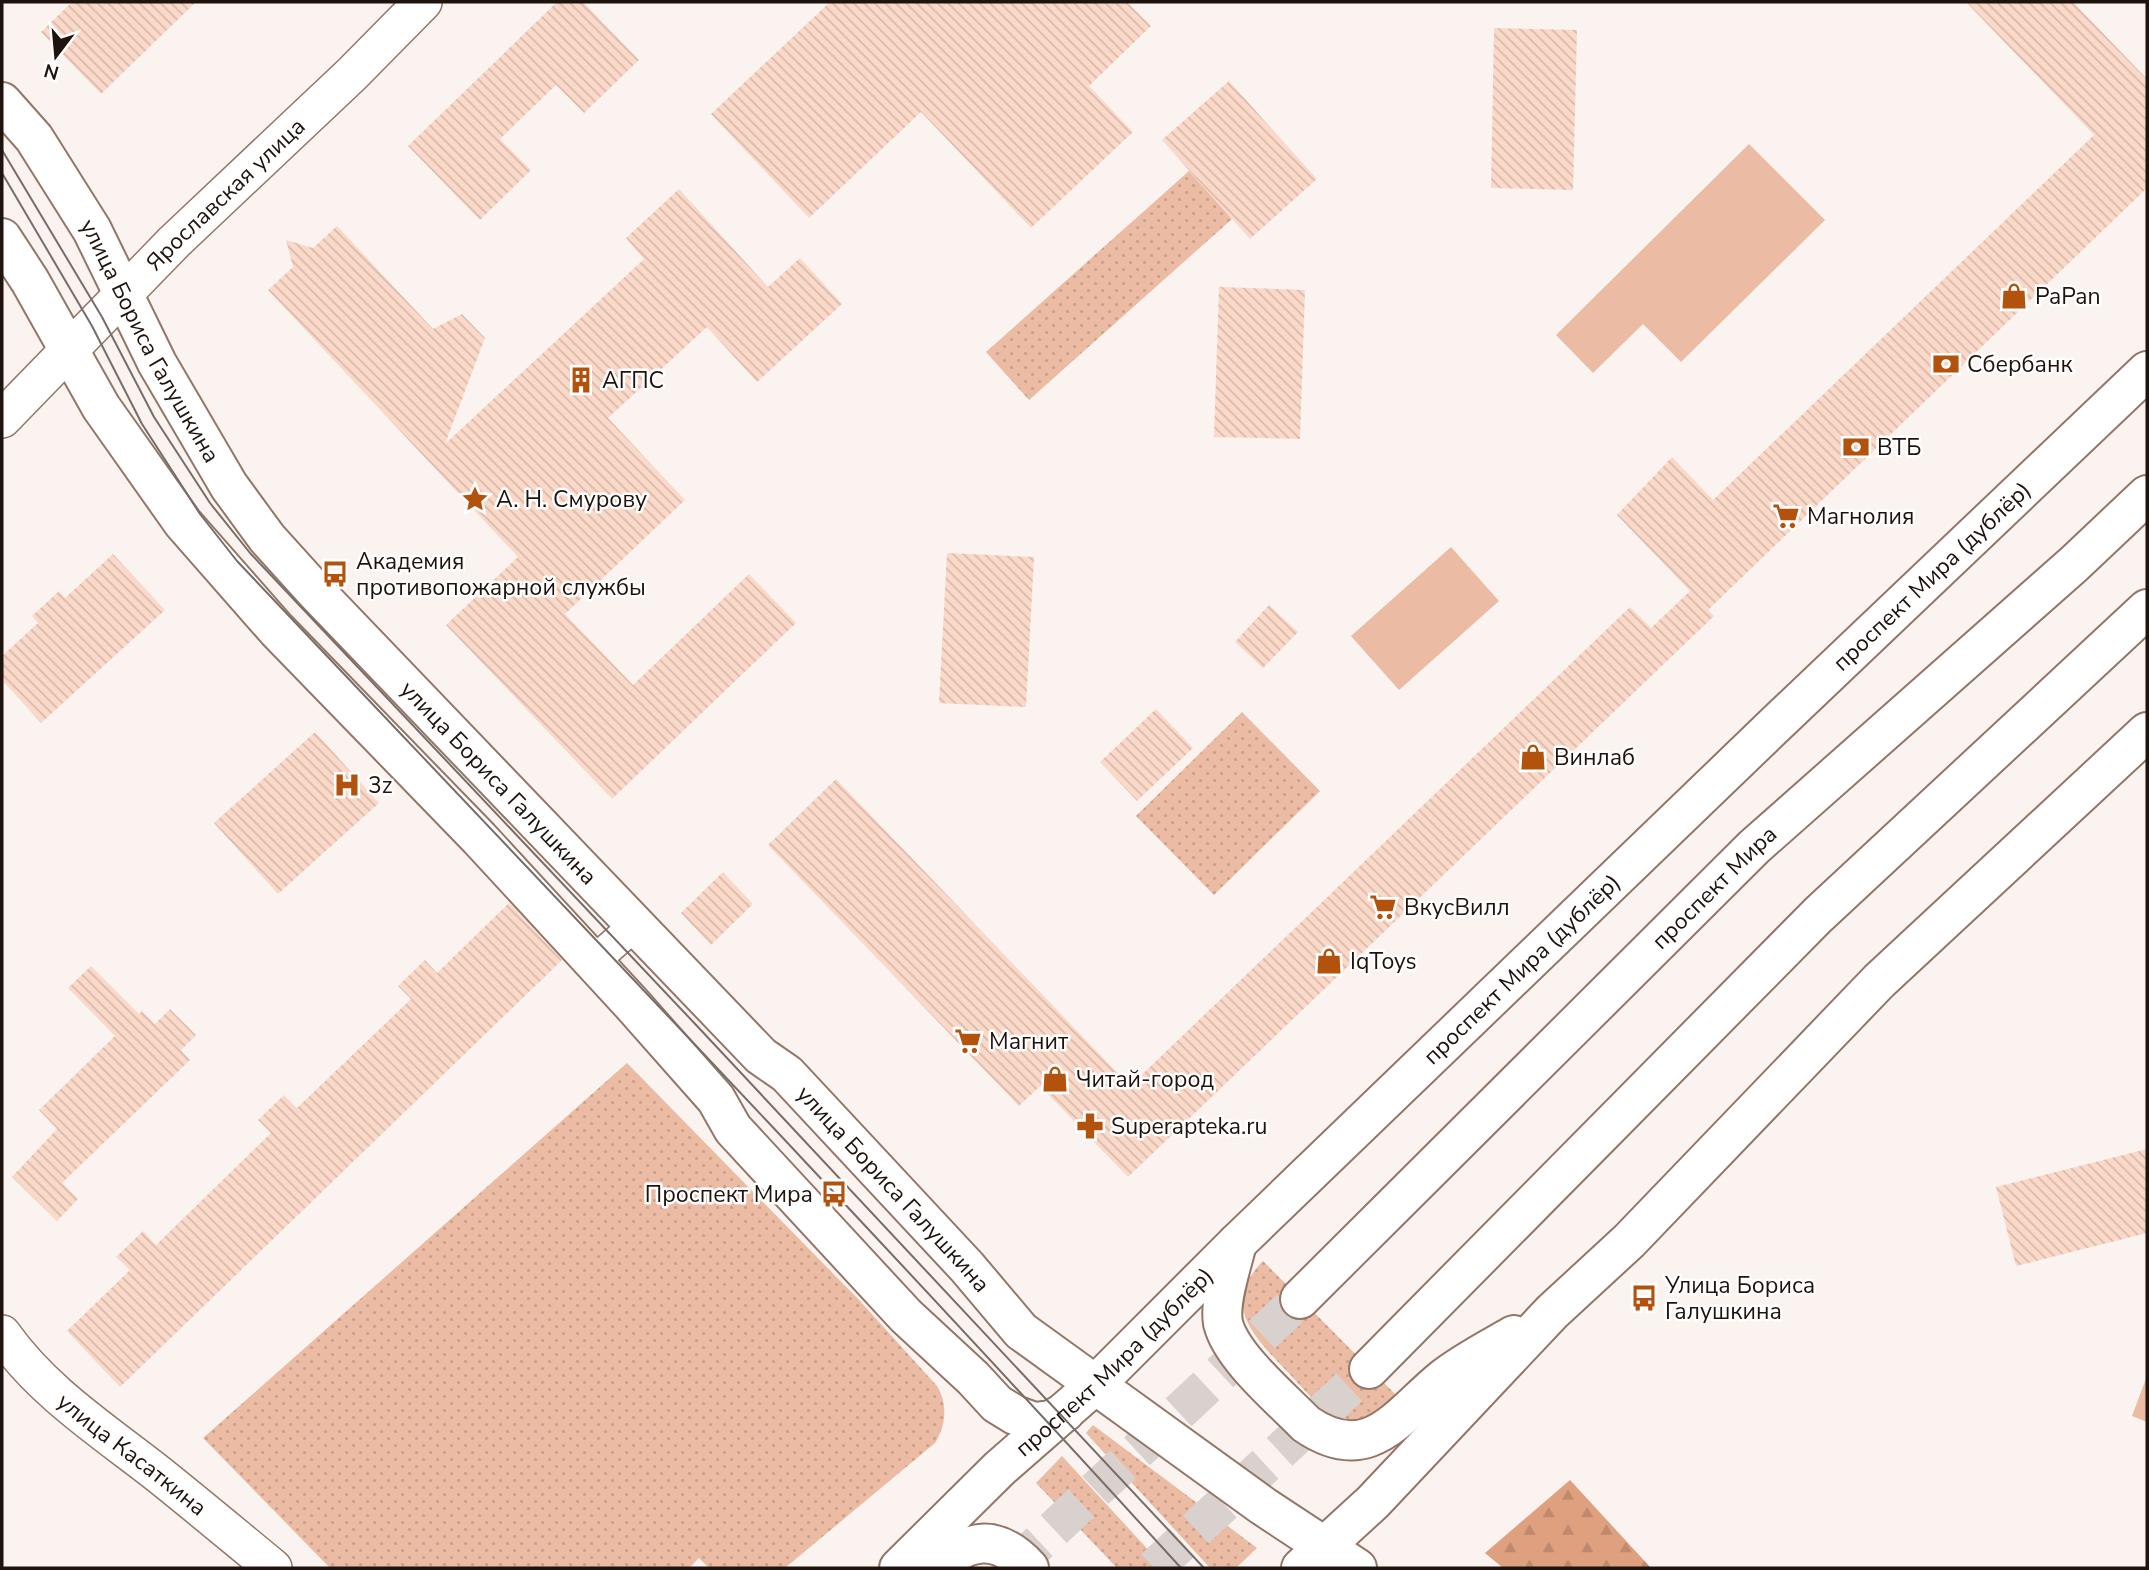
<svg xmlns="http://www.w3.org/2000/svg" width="2149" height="1570" viewBox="0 0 2149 1570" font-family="'Nunito Sans',sans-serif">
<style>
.grass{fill:url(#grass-dots)}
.forest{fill:url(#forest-firs)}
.garden{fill:#ebbba3}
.building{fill:url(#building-back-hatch)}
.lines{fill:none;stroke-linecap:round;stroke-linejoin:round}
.primary-tunnel{stroke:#d9d1ce;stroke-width:38;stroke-dasharray:38 19;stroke-linecap:butt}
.minor-casing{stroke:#947667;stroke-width:33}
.tertiary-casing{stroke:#947667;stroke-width:40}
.secondary-casing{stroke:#947667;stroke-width:42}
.primary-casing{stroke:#947667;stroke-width:42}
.minor{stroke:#fff;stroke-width:30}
.tertiary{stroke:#fff;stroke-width:37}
.secondary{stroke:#fff;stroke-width:38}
.primary{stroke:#fff;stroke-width:38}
.tram{stroke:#776d69;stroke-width:2}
.labels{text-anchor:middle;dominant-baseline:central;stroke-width:5;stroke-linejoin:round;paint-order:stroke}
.street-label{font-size:23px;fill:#1f130e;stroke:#fff}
.poi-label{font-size:23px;fill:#1f130e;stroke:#fff;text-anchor:start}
</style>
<defs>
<pattern id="grass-dots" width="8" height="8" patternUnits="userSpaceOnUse" patternTransform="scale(1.75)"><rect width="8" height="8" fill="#ebbba3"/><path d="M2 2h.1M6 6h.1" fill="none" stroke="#c9a08b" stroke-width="1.8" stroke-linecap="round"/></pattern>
<pattern id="forest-firs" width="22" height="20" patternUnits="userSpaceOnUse" patternTransform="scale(1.75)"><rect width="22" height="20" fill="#dfa080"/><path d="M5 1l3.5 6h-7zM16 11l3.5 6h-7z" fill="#bf896d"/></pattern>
<pattern id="building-back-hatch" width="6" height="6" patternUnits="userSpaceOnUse" patternTransform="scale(1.75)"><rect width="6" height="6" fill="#fbd9c8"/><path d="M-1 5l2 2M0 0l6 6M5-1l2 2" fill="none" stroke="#d7b9ab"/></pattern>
</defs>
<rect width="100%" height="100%" fill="#faf3f0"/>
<g class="grass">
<polygon points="1189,171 1232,219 1029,400 986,352"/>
<polygon points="1242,712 1320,791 1214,895 1136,816"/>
<path d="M627,1063L860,1301L937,1386C948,1404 946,1426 935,1443L785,1568H709L699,1558L689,1568H330L203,1438Z"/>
<path d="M1263,1261L1403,1402C1378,1421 1351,1428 1322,1409C1307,1393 1293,1377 1278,1362C1246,1328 1225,1300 1263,1261Z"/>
<polygon points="1093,1425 1257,1548 1236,1568 1210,1568 1086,1433"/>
<polygon points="1062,1456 1165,1568 1117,1568 1036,1483"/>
</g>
<polygon class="forest" points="1570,1480 1651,1568 1503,1568 1485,1553"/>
<g class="garden">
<polygon points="1749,144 1825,220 1681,362 1643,324 1593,373 1556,335"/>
<polygon points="1451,547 1499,601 1399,690 1351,636"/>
<polygon points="2147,1376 2147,1422 2132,1416"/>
</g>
<g class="building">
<polygon points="72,2 196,2 101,94 41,32"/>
<polygon points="557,2 583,2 639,60 584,113 556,85 500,139 531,170 480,220 408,146"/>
<polygon points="830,2 1127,2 1151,26 1089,86 1133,132 1031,228 921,112 809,218 711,114"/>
<polygon points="1966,2 2073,2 2147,79 2147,188 1708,610 1714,616 1128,1177 1040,1086 1019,1106 768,845 836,779 1130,1086 1630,607 1651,628 1690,591 1617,515 1672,457 1713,500 2094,135"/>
<polygon points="1494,28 1577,30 1573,190 1491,188"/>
<polygon points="1229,81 1317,179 1250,239 1162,140"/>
<polygon points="679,189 768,287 800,258 842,304 757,382 707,327 608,418 685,500 565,614 633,685 749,574 796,623 612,799 446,625 518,557 268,290 293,267 286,240 313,248 337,226 433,329 462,314 485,338 445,444 644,259 626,238"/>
<polygon points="1219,287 1305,290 1300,439 1214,437"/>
<polygon points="947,553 1034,557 1026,707 939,703"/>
<polygon points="113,554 165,610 41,723 2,680 2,656 38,623 32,616 59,591 65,598"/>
<polygon points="1269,605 1298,632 1263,668 1235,642"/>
<polygon points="1156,709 1193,748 1137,801 1100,762"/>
<polygon points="315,732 379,803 278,894 214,823"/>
<polygon points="723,872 753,904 711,945 681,913"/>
<polygon points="509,903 562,960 120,1387 67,1331 130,1270 116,1257 143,1231 156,1245 271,1133 258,1120 284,1095 297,1108 411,999 398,986 425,960 437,973"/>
<polygon points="91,966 139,1014 142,1011 155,1024 170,1009 196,1035 181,1050 190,1060 62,1183 78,1199 57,1221 12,1177 57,1129 39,1110 115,1036 68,988"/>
<polygon points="2147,1149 2147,1233 2016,1266 1996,1187"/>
</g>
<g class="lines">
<g class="primary-tunnel">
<polyline points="1012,1568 1300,1299"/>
<polyline points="1154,1568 1369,1369"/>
</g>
<g class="minor-casing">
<polyline id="minor" points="593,962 634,926"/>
</g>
<g class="tertiary-casing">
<g id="tertiary">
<path id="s1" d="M2,419L174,242L352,74L423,2"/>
<path id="s2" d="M2,1334C43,1392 102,1430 157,1473C196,1504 234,1536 273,1568"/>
</g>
</g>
<g class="secondary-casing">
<g id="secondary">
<path id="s3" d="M2,102L34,138L92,230L157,363L229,486L267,538L314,590L761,1056L787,1074L967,1267L1021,1331L1263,1506L1357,1568"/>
<polyline points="2,238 30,281 101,407 183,523 277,630 479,838 632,1004 716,1099 733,1129 906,1316 973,1378 997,1404 1015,1415 1034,1422 1051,1420 1065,1412"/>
<path d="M1237,1243C1232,1265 1219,1301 1223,1323C1231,1357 1282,1399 1306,1424C1370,1468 1399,1414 1444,1378C1466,1361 1490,1349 1514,1335"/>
<path id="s4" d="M899,1568L1000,1468L1095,1385L1237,1243L1779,721L2147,371"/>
<path d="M934,1568C968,1539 996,1532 1029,1568"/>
<polyline points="1301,1568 1373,1502 1552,1312 1629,1241 1879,981 2147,732"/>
</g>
</g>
<g class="primary-casing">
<g id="primary">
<path id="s5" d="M1300,1299L1754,847L2074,564L2147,495"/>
<polyline points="1369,1369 1818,915 2147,609"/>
</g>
</g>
<use href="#minor" class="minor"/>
<use href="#tertiary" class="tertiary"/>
<use href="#secondary" class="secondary"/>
<use href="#primary" class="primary"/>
<g class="tram">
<polyline points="2,150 102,317 154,417 210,503 250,553 698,1027 1204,1568"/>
<path d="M2,173L92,326L142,424L200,514L237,561C553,895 872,1228 1181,1568"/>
</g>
</g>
<defs>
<g id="shop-bare" transform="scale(2.1)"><path d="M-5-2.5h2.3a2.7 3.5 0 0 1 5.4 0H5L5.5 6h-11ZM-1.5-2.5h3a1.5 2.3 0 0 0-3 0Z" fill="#b3520d" stroke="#fff" stroke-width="2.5" paint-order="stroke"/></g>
<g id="bank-bare" transform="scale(2.1)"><path d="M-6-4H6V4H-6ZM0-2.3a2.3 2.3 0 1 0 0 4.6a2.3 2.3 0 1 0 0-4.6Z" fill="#b3520d" stroke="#fff" stroke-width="2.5" paint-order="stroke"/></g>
<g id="building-bare" transform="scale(2.1)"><path d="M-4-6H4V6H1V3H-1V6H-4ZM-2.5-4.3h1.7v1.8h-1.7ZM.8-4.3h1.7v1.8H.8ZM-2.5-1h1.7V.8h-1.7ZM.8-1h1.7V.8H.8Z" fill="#b3520d" stroke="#fff" stroke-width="2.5" paint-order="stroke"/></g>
<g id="sight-bare" transform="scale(2.1)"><path d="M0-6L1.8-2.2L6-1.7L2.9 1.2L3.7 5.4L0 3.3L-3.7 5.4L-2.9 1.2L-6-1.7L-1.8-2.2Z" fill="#b3520d" stroke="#fff" stroke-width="2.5" paint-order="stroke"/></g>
<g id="supermarket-bare" transform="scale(2.1)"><path d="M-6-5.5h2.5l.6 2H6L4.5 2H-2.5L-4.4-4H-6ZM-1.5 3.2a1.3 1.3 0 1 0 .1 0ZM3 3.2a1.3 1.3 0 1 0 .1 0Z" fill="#b3520d" stroke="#fff" stroke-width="2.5" paint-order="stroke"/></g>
<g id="bus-bare" transform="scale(2.1)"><path d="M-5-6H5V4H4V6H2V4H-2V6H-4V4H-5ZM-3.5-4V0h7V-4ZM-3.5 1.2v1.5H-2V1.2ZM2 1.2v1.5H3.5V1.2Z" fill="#b3520d" stroke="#fff" stroke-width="2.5" paint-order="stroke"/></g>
<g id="hospital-bare" transform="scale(2.1)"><path d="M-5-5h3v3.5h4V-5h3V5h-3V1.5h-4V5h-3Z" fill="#b3520d" stroke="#fff" stroke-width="2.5" paint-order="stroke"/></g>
<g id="pharmacy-bare" transform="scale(2.1)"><path d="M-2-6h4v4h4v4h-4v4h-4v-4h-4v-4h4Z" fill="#b3520d" stroke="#fff" stroke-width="2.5" paint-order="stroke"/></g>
</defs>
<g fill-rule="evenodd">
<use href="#shop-bare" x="2014" y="296"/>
<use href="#bank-bare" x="1946" y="364"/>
<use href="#building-bare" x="581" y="380"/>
<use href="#bank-bare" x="1856" y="447"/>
<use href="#sight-bare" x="475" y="499"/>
<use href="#supermarket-bare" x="1786" y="516"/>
<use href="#bus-bare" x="335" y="574"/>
<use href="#shop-bare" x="1533" y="757"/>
<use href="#hospital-bare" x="347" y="785"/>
<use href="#supermarket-bare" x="1383" y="907"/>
<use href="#shop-bare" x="1329" y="961"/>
<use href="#supermarket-bare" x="968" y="1041"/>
<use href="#shop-bare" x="1055" y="1079"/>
<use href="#pharmacy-bare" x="1090" y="1126"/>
<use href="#bus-bare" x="834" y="1194"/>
<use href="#bus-bare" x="1644" y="1298"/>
</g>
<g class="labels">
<g class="street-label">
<text stroke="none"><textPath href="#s1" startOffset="317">Ярославская улица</textPath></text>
<text stroke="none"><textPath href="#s3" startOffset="282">улица Бориса Галушкина</textPath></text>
<text stroke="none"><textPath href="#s4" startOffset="1432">проспект Мира (дублёр)</textPath></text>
<text stroke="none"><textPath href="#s3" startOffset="849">улица Бориса Галушкина</textPath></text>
<text stroke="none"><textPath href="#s5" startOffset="584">проспект Мира</textPath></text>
<text stroke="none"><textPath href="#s4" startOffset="864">проспект Мира (дублёр)</textPath></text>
<text stroke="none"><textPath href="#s3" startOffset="1416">улица Бориса Галушкина</textPath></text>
<text stroke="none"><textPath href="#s4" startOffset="298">проспект Мира (дублёр)</textPath></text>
<text stroke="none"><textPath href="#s2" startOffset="178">улица Касаткина</textPath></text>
</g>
<g class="poi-label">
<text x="2035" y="296">PaPan</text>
<text x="1967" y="364">Сбербанк</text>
<text x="602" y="380">АГПС</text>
<text x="1877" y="447">ВТБ</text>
<text x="496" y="499">А. Н. Смурову</text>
<text x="1807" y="516">Магнолия</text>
<text x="356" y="561">Академия<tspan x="356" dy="26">противопожарной службы</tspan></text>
<text x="1554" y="757">Винлаб</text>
<text x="368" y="785">3z</text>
<text x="1404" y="907">ВкусВилл</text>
<text x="1350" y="961">IqToys</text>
<text x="989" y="1041">Магнит</text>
<text x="1076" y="1079">Читай-город</text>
<text x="1111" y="1126">Superapteka.ru</text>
<text x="813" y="1194" text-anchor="end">Проспект Мира</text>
<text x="1665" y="1285">Улица Бориса<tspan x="1665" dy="26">Галушкина</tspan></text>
</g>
</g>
<rect width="2149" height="1570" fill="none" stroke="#1f130e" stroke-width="7"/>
<g transform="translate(56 56) rotate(196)" stroke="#ffffff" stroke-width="5" paint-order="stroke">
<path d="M0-5L12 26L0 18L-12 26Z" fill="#1f130e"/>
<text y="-10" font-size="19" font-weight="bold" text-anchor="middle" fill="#1f130e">N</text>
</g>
</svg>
